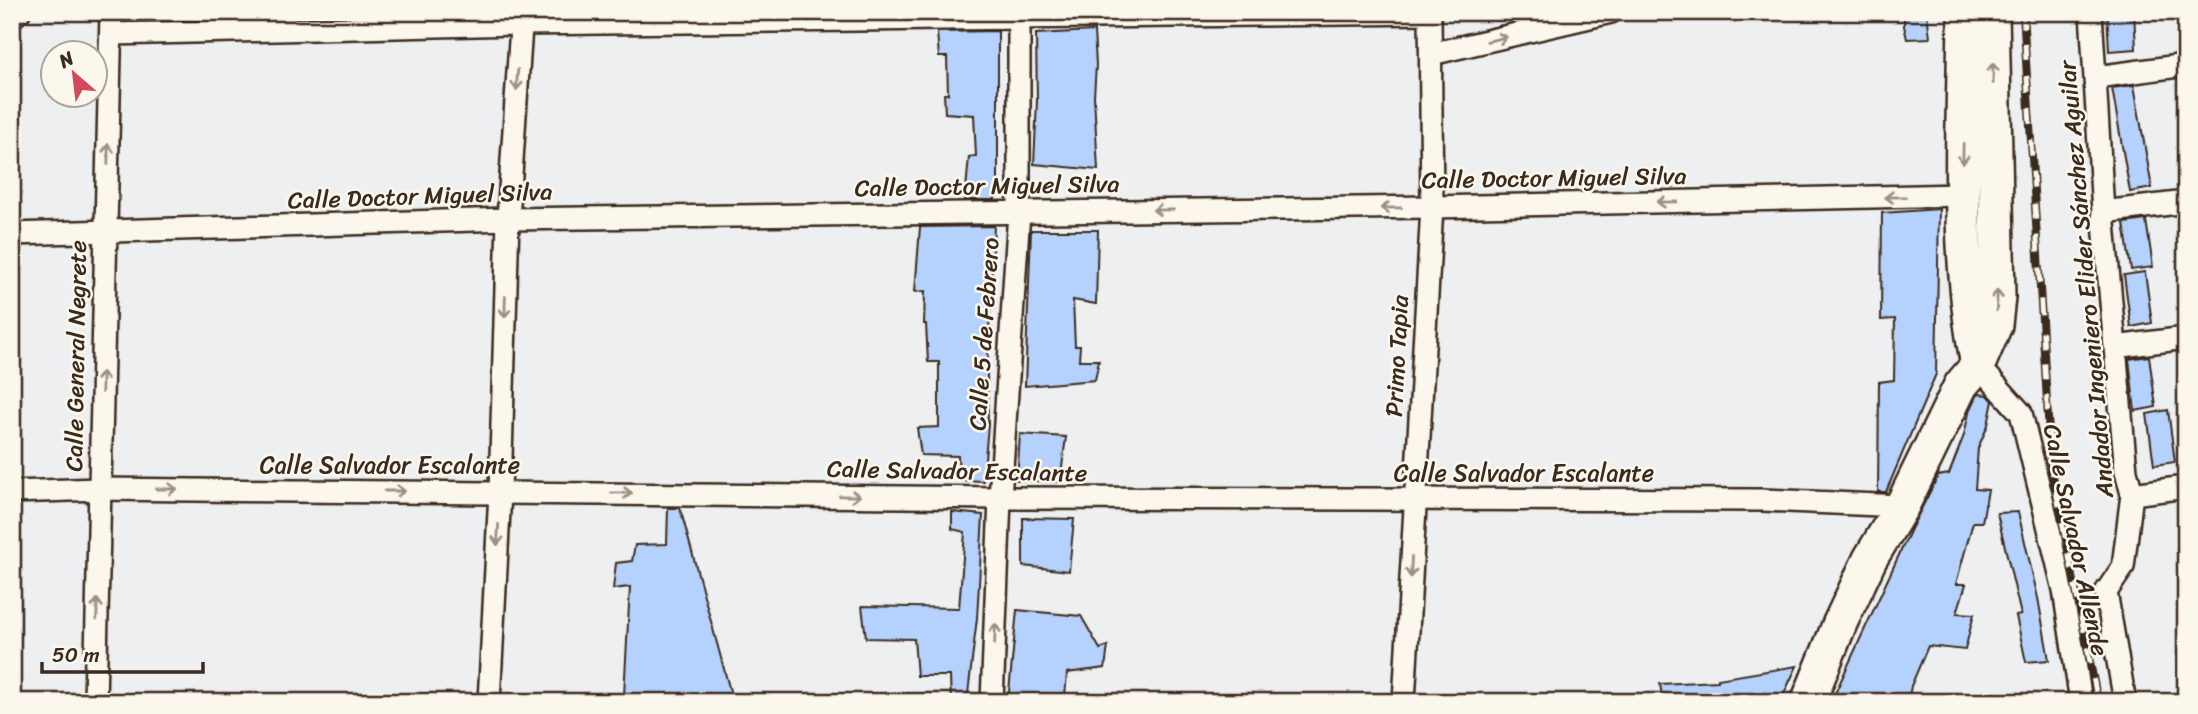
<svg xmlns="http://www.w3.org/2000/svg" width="2198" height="714" viewBox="0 0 2198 714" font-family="Sriracha,sans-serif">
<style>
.building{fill:#b5d1fe;stroke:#3b2a1e;stroke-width:2}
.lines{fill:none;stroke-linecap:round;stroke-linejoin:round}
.street-casing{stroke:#3b2a1e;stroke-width:26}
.primary-casing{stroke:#3b2a1e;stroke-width:38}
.street{stroke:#fbf7ec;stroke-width:21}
.primary{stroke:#fbf7ec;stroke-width:33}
.rail-casing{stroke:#3b2a1e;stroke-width:8}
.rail{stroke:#fbf7ec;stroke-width:5;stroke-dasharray:16;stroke-linecap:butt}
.oneway{stroke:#9b9085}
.labels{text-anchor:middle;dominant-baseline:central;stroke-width:5;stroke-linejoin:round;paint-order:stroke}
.street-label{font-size:24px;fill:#3b2a1e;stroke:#fbf7ec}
</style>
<rect width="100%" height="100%" fill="#edeff0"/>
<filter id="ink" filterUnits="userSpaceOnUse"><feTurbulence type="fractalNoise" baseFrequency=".0143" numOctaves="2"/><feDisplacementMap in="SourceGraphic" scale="14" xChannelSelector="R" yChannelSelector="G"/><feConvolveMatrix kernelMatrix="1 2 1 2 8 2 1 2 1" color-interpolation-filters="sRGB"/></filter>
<g filter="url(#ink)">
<g class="building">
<polygon points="1904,12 1927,12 1930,38 1907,39 1904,26"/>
<polygon points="2107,12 2134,12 2136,49 2109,51"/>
<polygon points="998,31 998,196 995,196 995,200 965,200 969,157 976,156 974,115 945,113 944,94 948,94 947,57 939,57 937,32"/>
<polygon points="1094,31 1096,65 1094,96 1098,170 1034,164 1037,101 1036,34"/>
<polygon points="2134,85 2152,188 2130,192 2112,88"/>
<polygon points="1939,209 1936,374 1886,492 1878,492 1879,382 1894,380 1895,319 1881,320 1882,213"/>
<polygon points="2146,220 2153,267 2131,270 2124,223"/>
<polygon points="994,226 987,374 988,425 983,481 959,480 958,456 921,455 917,428 939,427 939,362 928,362 926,324 924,324 925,291 915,292 920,227"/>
<polygon points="1031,230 1098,230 1096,304 1073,300 1075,346 1080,346 1079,360 1099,360 1095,380 1025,386"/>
<polygon points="2145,272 2152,323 2131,327 2124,275"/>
<polygon points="2149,356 2156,407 2135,411 2129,359"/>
<polygon points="1978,394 1988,395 1993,401 1988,425 1978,448 1975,489 1988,490 1982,522 1973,522 1956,584 1966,584 1957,613 1974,614 1965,650 1928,646 1911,686 1908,702 1831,702 1911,529 1938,476 1949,474 1964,435 1969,413"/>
<polygon points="2168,410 2175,462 2154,465 2147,414"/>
<polygon points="1020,434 1066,437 1060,482 1017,480"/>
<polygon points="668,508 680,508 733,702 624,695 630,587 613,589 616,563 632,561 635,545 667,544"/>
<polygon points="952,512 983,515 977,618 967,702 951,702 950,676 917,676 914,639 866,638 862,606 959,608 965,532 952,529"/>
<polygon points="2018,512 2038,598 2049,660 2026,662 2016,616 2021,615 1997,513"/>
<polygon points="1023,518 1074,519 1069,571 1023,566"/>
<polygon points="1017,610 1081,616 1100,649 1108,646 1105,668 1067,673 1065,697 1056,696 1056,702 1008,702"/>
<polygon points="1797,666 1780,702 1663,702 1660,684 1718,681 1718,679"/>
</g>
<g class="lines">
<g class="street-casing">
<g id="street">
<polyline points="2091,12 2103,212 2126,471 2132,494 2123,567 2106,592 2125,702"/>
<polyline points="12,17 19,12"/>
<polyline points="111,34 521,24 1430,13"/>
<polyline points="1431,54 1611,12"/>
<polyline points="2096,77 2186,65"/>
<polyline points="2103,212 2186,202"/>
<polyline points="12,234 508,219 1432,207 1963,195"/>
<polyline points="2115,347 2186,338"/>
<polyline points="1978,365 2021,413 2064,590 2081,702"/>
<polyline points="12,492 99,489 1000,498 1762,500 1902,506"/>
<polyline points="2132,494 2186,487"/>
<polyline points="95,702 111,12"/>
<polyline points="489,702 500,492 508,219 522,12"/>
<polyline points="992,702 1000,498 1019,212 1019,12"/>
<polyline points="1404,702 1432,207 1430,12"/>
</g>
</g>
<g class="primary-casing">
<g id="primary">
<path d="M1965,12C1964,129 1955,250 1978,365"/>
<polyline points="1808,702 1840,623 1870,559 1902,506 1961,385 1978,365 1995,325 1998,297 1992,12"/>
</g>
</g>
<use href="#street" class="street"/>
<use href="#primary" class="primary"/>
<g class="rail-casing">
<polyline id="rail" points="2023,12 2051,466 2098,702"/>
</g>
<use href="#rail" class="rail"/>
</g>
<defs><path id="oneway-shaft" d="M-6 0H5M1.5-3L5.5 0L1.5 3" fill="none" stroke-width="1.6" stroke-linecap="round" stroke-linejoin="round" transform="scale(1.75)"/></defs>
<g class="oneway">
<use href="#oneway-shaft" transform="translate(1497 39) rotate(-13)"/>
<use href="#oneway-shaft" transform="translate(1993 73) rotate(-91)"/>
<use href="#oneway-shaft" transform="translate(517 80) rotate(94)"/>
<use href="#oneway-shaft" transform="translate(108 154) rotate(-89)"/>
<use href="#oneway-shaft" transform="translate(1963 154) rotate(91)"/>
<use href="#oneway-shaft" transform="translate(1895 197) rotate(179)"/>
<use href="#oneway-shaft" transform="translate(1667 202) rotate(179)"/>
<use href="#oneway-shaft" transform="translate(1391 208) rotate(179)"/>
<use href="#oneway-shaft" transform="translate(1163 210) rotate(179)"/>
<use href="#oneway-shaft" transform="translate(1997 300) rotate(-87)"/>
<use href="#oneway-shaft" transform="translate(505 307) rotate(92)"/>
<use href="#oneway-shaft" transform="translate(102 382) rotate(-89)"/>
<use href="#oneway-shaft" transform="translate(167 489)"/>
<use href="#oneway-shaft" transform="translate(395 491)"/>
<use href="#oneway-shaft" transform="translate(622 493) rotate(1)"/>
<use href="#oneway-shaft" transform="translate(850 496) rotate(1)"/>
<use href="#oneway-shaft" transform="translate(498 535) rotate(93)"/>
<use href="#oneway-shaft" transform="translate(1411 567) rotate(93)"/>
<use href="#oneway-shaft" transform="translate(97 609) rotate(-89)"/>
<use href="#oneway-shaft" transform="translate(995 634) rotate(-88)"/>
</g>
</g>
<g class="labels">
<g class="street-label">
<text transform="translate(1554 178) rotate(-1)">Calle Doctor Miguel Silva</text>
<text transform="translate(987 186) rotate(-1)">Calle Doctor Miguel Silva</text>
<text transform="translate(420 196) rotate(-2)">Calle Doctor Miguel Silva</text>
<text transform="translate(2086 279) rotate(-95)">Andador Ingeniero Elider Sánchez Aguilar</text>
<text transform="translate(984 334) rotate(-86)">Calle 5 de Febrero</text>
<text transform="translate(76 356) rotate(-89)">Calle General Negrete</text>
<text transform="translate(1397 356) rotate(-87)">Primo Tapia</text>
<text x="390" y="465">Calle Salvador Escalante</text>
<text transform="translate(957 471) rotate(1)">Calle Salvador Escalante</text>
<text x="1524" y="473">Calle Salvador Escalante</text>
<text transform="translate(2076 540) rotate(78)">Calle Salvador Allende</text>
</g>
</g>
<rect width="2198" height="714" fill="none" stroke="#fbf7ec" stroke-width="42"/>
<rect x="21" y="21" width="2156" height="672" fill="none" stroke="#3b2a1e" stroke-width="2.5" filter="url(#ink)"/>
<g transform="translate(74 74) rotate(332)"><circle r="33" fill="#fbf7ec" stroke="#aea59a" stroke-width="2"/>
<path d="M0-5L12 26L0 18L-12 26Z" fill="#d1495b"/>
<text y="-10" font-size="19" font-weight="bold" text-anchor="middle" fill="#3b2a1e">N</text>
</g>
<path d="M42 662v10h161v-10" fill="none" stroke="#3b2a1e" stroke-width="3.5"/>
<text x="52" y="662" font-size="21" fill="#3b2a1e" stroke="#fbf7ec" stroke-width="5" paint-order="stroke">50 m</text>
</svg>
